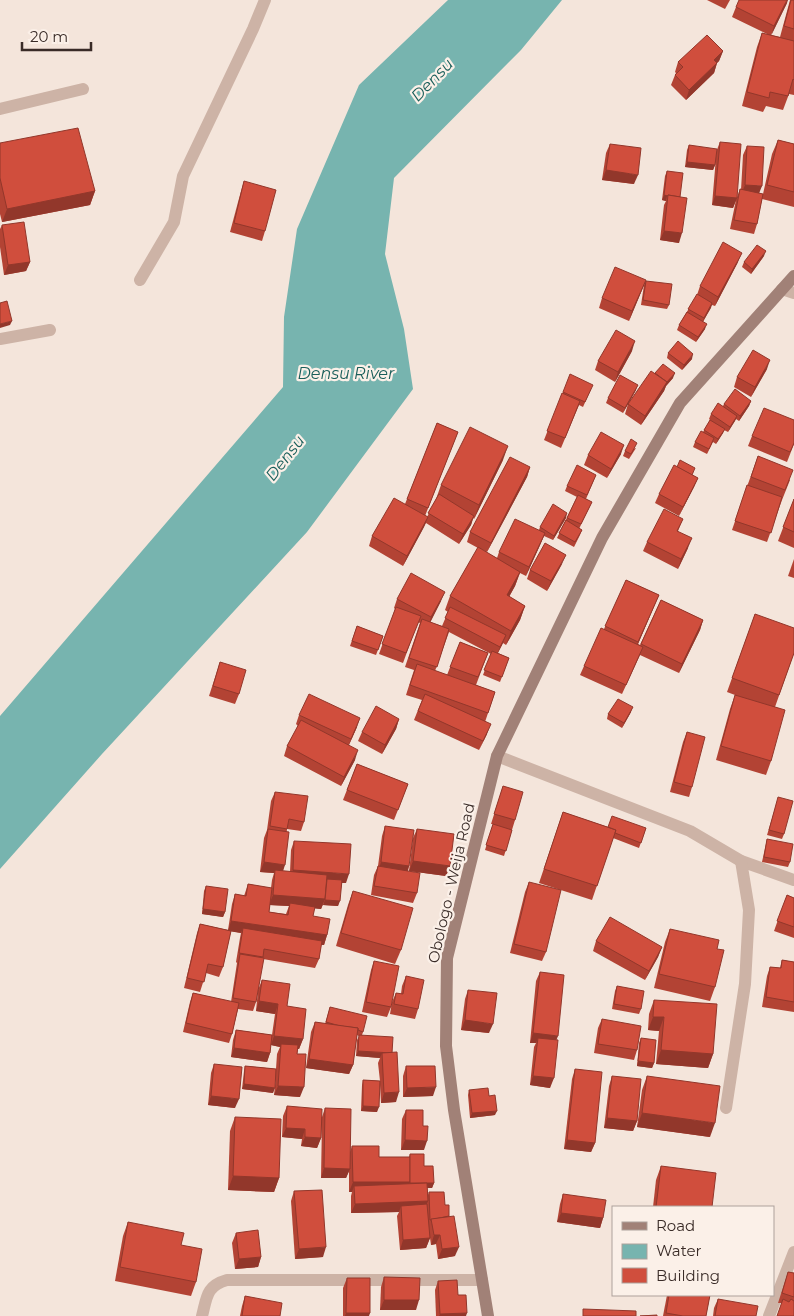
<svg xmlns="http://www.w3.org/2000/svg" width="794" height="1316" viewBox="0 0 794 1316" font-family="Montserrat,sans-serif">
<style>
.water{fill:#77b4af}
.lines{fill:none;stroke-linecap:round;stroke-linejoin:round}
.street{stroke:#cdb3a6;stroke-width:12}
.secondary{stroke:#a18177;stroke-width:12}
.wall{fill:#b34334;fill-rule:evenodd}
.shaded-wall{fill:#92372b}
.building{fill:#d04e3d;stroke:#92372b}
.labels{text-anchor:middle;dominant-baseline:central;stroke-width:4.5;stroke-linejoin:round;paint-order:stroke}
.street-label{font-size:15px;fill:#392b27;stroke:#fbf0e8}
.water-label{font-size:16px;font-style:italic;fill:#195e5a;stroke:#fbf0e8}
</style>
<rect width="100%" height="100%" fill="#f4e5db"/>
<polygon class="water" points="448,0 562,0 521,50 394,178 385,254 404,329 413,389 307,532 102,754 0,869 0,716 283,387 284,317 297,229 359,85"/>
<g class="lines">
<g class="street">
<polyline points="0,109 83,89"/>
<polyline points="140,280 174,222 183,176 253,29 265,0"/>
<polyline points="782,289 794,293"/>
<polyline points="0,339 50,330"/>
<polyline points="497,756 690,831 741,861 794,880"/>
<polyline points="726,1108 745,984 749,910 741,861"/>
<path d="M202,1316C207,1297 206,1286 227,1280H482"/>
<polyline points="769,1316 794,1252"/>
</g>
<polyline class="secondary" points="488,1316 454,1110 446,1046 447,958 497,756 602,538 680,403 794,276"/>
</g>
<g class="wall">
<polygon points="707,0 730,0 725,9"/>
<polygon points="790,0 794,0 794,95 789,94 783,110 766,106 763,112 742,106 757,47 762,33 769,35 732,17 736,7 787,3 771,35 780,37"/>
<polygon points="723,51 719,61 717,63 714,73 686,100 671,85 675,75 676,73 675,72 678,62"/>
<polygon points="778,140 794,144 794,207 762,199 757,224 754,234 730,229 736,200 733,208 712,205 716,157 715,165 713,170 685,167 687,150 689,145 716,152 720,142 737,197 740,189 741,190 743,155 747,146 759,193 763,194 772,154"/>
<polygon points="0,143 95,191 90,205 2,222 0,214"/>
<polygon points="610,144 634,184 602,180 606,153"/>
<polygon points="667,171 680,197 679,243 660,240 664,205 666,201 662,200 665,176"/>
<polygon points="244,181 265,231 262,241 230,232 241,191"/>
<polygon points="2,225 30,262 26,271 4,275 0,247 0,229"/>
<polygon points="764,256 751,274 742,267 744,262"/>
<polygon points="738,262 715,306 712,305 703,322 705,329 696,342 677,330 679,325 697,295 700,286"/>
<polygon points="646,280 629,321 599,308 602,298"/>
<polygon points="646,281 669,305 667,309 641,305 644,285"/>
<polygon points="632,351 615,382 595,370 598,361"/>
<polygon points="668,353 692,359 682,370 667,358"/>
<polygon points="767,369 751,397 734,387 737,377"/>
<polygon points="655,373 673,378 666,386 664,391 641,425 625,414 628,404"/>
<polygon points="591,389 583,407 579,405 561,448 544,440 563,392"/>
<polygon points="636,390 623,413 606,403 608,398"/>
<polygon points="751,401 749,406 739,421 736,419 728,432 724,430 723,433 716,444 713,442 707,454 693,447 695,442 703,432 710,420 709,419 711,414 723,406 724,404"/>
<polygon points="794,420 794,444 787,462 748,446 752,436"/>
<polygon points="437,423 458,432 425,516 427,517 436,499 441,485 503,460 474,519 473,518 471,525 459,544 426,523 403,566 369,546 372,536 405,504"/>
<polygon points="636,448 629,459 623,456 625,451"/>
<polygon points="621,454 607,478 584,465 588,455"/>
<polygon points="758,456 790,480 782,500 767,542 732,530 744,495"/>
<polygon points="530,467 527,477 487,552 478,548 497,558 499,552 539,530 540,527 566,518 553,540 544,536 526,576 520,573 515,586 509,597 525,606 520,620 506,645 503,643 498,653 509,658 500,682 483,675 491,654 449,632 435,671 447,675 460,642 488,653 476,685 495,692 485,722 487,734 479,750 414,720 422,700 406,695 414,670 405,667 420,623 418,622 403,663 379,654 395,609 394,608 397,599 441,601 430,622 442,626 448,612 445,610 450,596 478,548 467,542 470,532"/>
<polygon points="596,475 586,499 592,502 579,529 582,530 580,535 574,547 557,538 577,497 565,491 567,486"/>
<polygon points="692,475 698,478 694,487 679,516 655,503 659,494"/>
<polygon points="794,499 794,548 778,541"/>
<polygon points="683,519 678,531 688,548 678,569 643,551 647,542"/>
<polygon points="794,559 794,578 788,576"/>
<polygon points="562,564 547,591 527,579 530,570"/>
<polygon points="626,580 659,595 638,644 640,645 661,600 703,620 700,630 679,673 640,655 622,694 580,675 584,666 604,629"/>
<polygon points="755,614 794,653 775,707 771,761 766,775 716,760 730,709 735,695 727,692"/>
<polygon points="357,626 383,636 376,655 350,646"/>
<polygon points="220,662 239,694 235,704 209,696"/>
<polygon points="631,712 622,728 607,719 608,714"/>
<polygon points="299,715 357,727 349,745 355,760 341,786 284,756 287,746 298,726 296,724"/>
<polygon points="399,719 396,729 382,754 358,741 362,732"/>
<polygon points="687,732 692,787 689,797 670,792 683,742"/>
<polygon points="357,764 408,784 394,820 343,800"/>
<polygon points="503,786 515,820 504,856 485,850 493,824 491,824"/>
<path d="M275,792L304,822L301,831L287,829L283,871L290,872L291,850L294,841L346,883H342L338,906L323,905L324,902L321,909L314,908L313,916L327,935L324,945H321L319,959L315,968L263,959L256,1002L253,1011L238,1009L232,1034L229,1043L183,1032L190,1002L193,993L231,1002L237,963L236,962L240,938L241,933L231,931L223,967L219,977L206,973L200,992L184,988L197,933L200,924L228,930L232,904L235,894L244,896L248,884L271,888L272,880L274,873L260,872L264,838L267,830L271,801ZM270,905L289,906L286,914L269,912Z"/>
<polygon points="777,802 784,834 782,839 767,835"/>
<polygon points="563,812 608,827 646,828 639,848 613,838 592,900 539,883"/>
<polygon points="385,826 409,866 408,871 417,893 413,903 371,895 374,875 378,866 382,836"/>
<polygon points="417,829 450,866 446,876 409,871 413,838"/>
<polygon points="767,839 790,862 788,867 762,862"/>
<polygon points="529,882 546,952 542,961 510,953 525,892"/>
<polygon points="206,886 225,912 223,917 202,914 204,891"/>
<polygon points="353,891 401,950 395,964 336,946 348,905"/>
<polygon points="787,895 794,898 794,938 774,931"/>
<polygon points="670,929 717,949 715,987 710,1001 654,988 665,942"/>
<polygon points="596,941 662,947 658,957 645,980 593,951"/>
<polygon points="782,960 794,962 794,1012 762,1007 767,976 770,967 780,968"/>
<polygon points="374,961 391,1007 387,1017 362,1012 371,970"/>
<polygon points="540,972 556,1040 550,1088 530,1085 534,1047 536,1043 530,1043 536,981"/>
<polygon points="406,976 418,1009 415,1019 390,1014 392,1002 396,993 401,994 402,986"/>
<polygon points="262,980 287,1006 303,1039 299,1049 298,1049 297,1054 300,1097 274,1095 276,1077 273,1093 242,1089 244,1071 245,1066 276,1069 277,1054 280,1047 271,1045 270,1053 267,1062 231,1057 233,1040 236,1030 272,1035 275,1014 256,1011 258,990"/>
<polygon points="617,986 641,1009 639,1014 612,1009 615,991"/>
<polygon points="468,990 489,1033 461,1030 465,999"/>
<polygon points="654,1000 713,1054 708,1068 656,1064 659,1031 648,1030 649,1014"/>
<polygon points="330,1007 363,1032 362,1035 392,1053 396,1102 381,1103 380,1085 377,1112 361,1111 362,1085 363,1080 380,1081 378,1063 380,1058 356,1056 357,1040 359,1036 357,1035 353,1065 349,1074 306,1068 311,1032 315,1022 325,1024"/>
<polygon points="602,1019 637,1050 634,1060 594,1053 598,1028"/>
<polygon points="641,1038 654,1063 652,1068 637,1066 639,1043"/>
<polygon points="214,1064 235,1108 208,1105 211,1073"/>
<polygon points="406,1066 433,1096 403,1097 403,1076"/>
<polygon points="575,1069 595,1143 591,1152 564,1149 572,1079"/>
<polygon points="612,1076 637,1121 633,1131 604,1128 609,1086"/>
<polygon points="647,1076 710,1137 637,1127 642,1090"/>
<polygon points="469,1090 489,1096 495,1115 470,1118 468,1095"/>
<polygon points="287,1106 322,1117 325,1108 350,1152 352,1146 379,1157 409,1157 410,1154 424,1166 434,1183 432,1188 427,1188 428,1195 429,1192 445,1205 449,1216 455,1256 438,1259 436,1244 431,1245 430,1238 426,1248 400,1250 397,1216 399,1212 351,1213 351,1196 352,1192 349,1192 349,1171 346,1178 321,1178 322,1121 321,1138 317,1148 301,1146 302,1139 282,1137 283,1116"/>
<polygon points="406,1110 423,1126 424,1150 401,1150 402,1119"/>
<polygon points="235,1117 279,1178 274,1192 228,1190 230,1131"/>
<polygon points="661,1166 712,1207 653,1207 656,1180"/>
<polygon points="294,1191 323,1257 295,1259 291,1201"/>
<polygon points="563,1194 603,1218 600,1228 557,1222 560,1204"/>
<polygon points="128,1222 181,1245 196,1282 191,1296 115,1281 123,1236"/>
<polygon points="236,1233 261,1257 258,1267 235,1269 232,1243"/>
<polygon points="788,1272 794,1273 794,1316 781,1303 778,1303"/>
<polygon points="384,1277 416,1310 380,1310 381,1287"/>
<polygon points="347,1278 369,1316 343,1316 343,1288"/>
<polygon points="438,1281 458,1295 466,1316 436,1316 435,1290"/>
<polygon points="667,1295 710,1295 706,1316 663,1316"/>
<polygon points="245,1296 280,1316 240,1316 242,1306"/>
<polygon points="718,1299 756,1316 713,1316 714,1308"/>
</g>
<g class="shaded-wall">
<polygon points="787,0 788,0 787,3 771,36 774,26"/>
<polygon points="723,51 719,61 711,69 714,60"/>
<polygon points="717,63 714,73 686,100 689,90"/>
<polygon points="687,162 715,165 713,170 685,167"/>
<polygon points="606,170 638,175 634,184 602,180"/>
<polygon points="745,185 762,186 758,196 741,195"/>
<polygon points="95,191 90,205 2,222 7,209"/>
<polygon points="664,195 667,196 666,201 662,200"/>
<polygon points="715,196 737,198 733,208 712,205"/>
<polygon points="664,231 682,233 679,243 660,240"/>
<polygon points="766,251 764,256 751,274 752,269"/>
<polygon points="742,253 738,262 715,306 718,297"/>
<polygon points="30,262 26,271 4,275 8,265"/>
<polygon points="646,280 642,290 629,321 632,311"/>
<polygon points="712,303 711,308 702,323 704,318"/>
<polygon points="12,321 10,325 0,328 0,324"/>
<polygon points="707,324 705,329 696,342 698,337"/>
<polygon points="635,341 632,351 615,382 618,372"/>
<polygon points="693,354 692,359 682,370 684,365"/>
<polygon points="770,360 767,369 751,397 755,387"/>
<polygon points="675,373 673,378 666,386 664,391 641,425 645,416 665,384"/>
<polygon points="638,385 636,390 623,413 625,408"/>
<polygon points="751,401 749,406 739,421 740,416"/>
<polygon points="737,416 735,421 728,432 730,427"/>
<polygon points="725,429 723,433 716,444 718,439"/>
<polygon points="624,445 621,454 607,478 611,469"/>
<polygon points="508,446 503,460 474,519 479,505"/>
<polygon points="530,467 527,477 487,552 491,543"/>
<polygon points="698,478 694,487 679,516 683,507"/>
<polygon points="567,513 566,518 553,540 554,536"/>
<polygon points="474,516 471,525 459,544 463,534"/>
<polygon points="428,517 424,527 403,566 407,556"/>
<polygon points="545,533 541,543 526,576 529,567"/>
<polygon points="692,538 688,548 678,569 681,559"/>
<polygon points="566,555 562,564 547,591 551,581"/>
<polygon points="520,572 515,586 502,609 507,595"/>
<polygon points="445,592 441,601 428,627 431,617"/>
<polygon points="659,595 655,604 635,651 638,642"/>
<polygon points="525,606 520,620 506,645 511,631"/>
<polygon points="703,620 700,630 679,673 682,664"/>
<polygon points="506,635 502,645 496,656 500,647"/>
<polygon points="633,707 631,712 622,728 624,723"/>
<polygon points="360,718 357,727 347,749 351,739"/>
<polygon points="399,719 396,729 382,754 385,745"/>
<polygon points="491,724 487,734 479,750 483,741"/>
<polygon points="358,750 355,760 341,786 344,777"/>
<polygon points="413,861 450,866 446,876 409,871"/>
<polygon points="264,862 285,865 282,874 275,870 274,873 260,872"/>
<polygon points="381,862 409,866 406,875 378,872"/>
<polygon points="293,870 349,874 346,883 289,880"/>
<polygon points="273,895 325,899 321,909 290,906 290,903 289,906 269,905"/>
<polygon points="325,900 340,901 338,906 323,905"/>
<polygon points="203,909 225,912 223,917 202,914"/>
<polygon points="231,921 327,935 324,945 242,933 243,928 241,933 228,931"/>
<polygon points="662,947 658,957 645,980 649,971"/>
<polygon points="259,1001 278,1004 275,1014 256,1011"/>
<polygon points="653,1017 664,1017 659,1031 648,1030"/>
<polygon points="465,1020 493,1024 489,1033 461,1030"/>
<polygon points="533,1033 558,1036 554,1046 538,1038 536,1043 530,1043"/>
<polygon points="274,1036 303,1039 299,1049 280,1047 281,1044 280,1047 271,1045"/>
<polygon points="234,1048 270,1053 267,1062 231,1057"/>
<polygon points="661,1050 713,1054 708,1068 656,1064"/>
<polygon points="358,1051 392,1054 382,1053 380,1058 356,1056"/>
<polygon points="309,1059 353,1065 349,1074 306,1068"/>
<polygon points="638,1061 654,1063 652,1068 637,1066"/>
<polygon points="533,1076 554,1078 550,1088 530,1085"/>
<polygon points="244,1084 275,1088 273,1093 242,1089"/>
<polygon points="278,1086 304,1087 300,1097 274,1095"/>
<polygon points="436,1087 433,1096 403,1097 407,1088"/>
<polygon points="399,1092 396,1102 381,1103 384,1093"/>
<polygon points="211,1096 239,1099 235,1108 208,1105"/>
<polygon points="363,1106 379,1107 377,1112 361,1111"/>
<polygon points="497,1111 495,1115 470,1118 472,1113"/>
<polygon points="642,1113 715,1123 710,1137 637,1127"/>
<polygon points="607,1118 637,1121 633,1131 604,1128"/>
<polygon points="286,1128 305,1129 302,1139 282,1137"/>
<polygon points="305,1137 321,1138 317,1148 301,1146"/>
<polygon points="405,1140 427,1141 424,1150 401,1150"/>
<polygon points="567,1140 595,1143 591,1152 564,1149"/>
<polygon points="324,1168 350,1169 346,1178 321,1178"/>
<polygon points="233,1176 279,1178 274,1192 228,1190"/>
<polygon points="353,1182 410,1182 406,1191 354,1186 352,1192 349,1192"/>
<polygon points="410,1183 434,1183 432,1188 408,1188"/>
<polygon points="428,1201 424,1211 401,1206 399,1212 351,1213 355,1204"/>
<polygon points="561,1213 603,1218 600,1228 557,1222"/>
<polygon points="434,1235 440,1235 436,1244 431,1245"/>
<polygon points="430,1238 426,1248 400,1250 403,1240"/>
<polygon points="326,1247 323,1257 295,1259 299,1249"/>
<polygon points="459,1247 455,1256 438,1259 442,1249"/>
<polygon points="261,1257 258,1267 235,1269 239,1259"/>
<polygon points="384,1300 419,1300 416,1310 380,1310"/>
<polygon points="346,1313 370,1313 369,1316 345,1316"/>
<polygon points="467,1313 466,1316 439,1316 440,1314"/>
</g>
<g class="building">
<polygon points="739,0 787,0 774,26 736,7"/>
<polygon points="791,0 794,0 794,29 784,26"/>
<polygon points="762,33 794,41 794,80 793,79 788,96 770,92 769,98 747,92"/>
<polygon points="707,35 723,51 714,60 717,63 689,90 675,75 683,67 678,62"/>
<polygon points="78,128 95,191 7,209 0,178 0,143"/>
<polygon points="778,140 794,144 794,192 767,185"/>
<polygon points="720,142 741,144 737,198 715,196"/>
<polygon points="610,144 641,148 638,175 606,170"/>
<polygon points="689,145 717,149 715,165 687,162"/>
<polygon points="747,146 764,147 762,186 745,185"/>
<polygon points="667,171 683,173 680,197 668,195 668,196 664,195"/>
<polygon points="244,181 276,190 265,231 234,223"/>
<polygon points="740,189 763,194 757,224 734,220"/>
<polygon points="668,195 687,198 682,233 664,231"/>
<polygon points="24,222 30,262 8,265 2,225"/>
<polygon points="723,242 742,253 718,297 700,286"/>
<polygon points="757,245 766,251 752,269 744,262"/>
<polygon points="615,267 646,280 632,311 602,298"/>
<polygon points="646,281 672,284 669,305 643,300"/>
<polygon points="697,294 712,303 704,318 688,309"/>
<polygon points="7,301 12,321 0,324 0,303"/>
<polygon points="687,312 707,324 698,337 679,325"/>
<polygon points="616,330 635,341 618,372 598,361"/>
<polygon points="678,341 693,354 684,365 668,353"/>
<polygon points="753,350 770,360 755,387 737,377"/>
<polygon points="663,364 675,373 667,382 655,373"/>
<polygon points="651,371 667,382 645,416 628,404"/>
<polygon points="570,374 593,385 585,402 563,392"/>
<polygon points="620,375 638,385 625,408 608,398"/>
<polygon points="735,389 751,401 740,416 724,404"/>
<polygon points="562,393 580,401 565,438 547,431"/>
<polygon points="718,403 737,416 730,427 711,414"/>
<polygon points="764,408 794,420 794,443 790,452 752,436"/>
<polygon points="710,420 725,429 718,439 704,430"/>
<polygon points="437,423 458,432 428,508 407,499"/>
<polygon points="470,427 508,446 479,505 441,485"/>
<polygon points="701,431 714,438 709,449 695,442"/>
<polygon points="601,432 624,445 611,469 588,455"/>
<polygon points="631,439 637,443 631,454 625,451"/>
<polygon points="758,456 793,470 785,490 751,477"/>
<polygon points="510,457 530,467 491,543 470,532"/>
<polygon points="680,460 695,468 692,475 677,467"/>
<polygon points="577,465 596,475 587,495 567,486"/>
<polygon points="674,465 698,478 683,507 659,494"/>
<polygon points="747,485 782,497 771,533 735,521"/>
<polygon points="439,494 474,516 463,534 428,513"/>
<polygon points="578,495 592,502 581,524 567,518"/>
<polygon points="394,498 428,517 407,556 372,536"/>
<polygon points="794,499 794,532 783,527"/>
<polygon points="553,504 567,513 554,536 540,527"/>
<polygon points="664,509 683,519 677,531 692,538 681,559 647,542"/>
<polygon points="515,519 545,533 529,567 499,552"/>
<polygon points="566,520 582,530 575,542 559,533"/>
<polygon points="545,543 566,555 551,581 530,570"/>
<polygon points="478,547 520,572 507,595 525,606 511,631 450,596"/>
<polygon points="411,573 445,592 431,617 397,599"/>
<polygon points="626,580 659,595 638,642 605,626"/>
<polygon points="661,600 703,620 682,664 641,644"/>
<polygon points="396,607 421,616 406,653 382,644"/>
<polygon points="450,607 506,635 500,647 445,618"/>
<polygon points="755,614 794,628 794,653 779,695 732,678"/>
<polygon points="422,619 449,629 437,667 409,658"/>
<polygon points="357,626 383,636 378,650 352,641"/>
<polygon points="601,628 643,647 626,685 584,666"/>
<polygon points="460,642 488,653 478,677 450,667"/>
<polygon points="492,651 509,658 502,677 484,670"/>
<polygon points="220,662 246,670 239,694 213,686"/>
<polygon points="417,664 495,692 488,713 410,685"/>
<polygon points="309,694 360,718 351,739 299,715"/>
<polygon points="425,694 491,724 483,741 418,711"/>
<polygon points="735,695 785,710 771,761 721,746"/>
<polygon points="618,699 633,707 624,723 608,714"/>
<polygon points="376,706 399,719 385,745 362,732"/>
<polygon points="301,720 358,750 344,777 287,746"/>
<polygon points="687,732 705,737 692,787 674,782"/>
<polygon points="357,764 408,784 398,810 347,790"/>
<polygon points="503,786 523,792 515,820 494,814"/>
<polygon points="275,792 308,796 304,822 289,819 287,829 270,826"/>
<polygon points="778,797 793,801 784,834 769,830"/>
<polygon points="563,812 616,830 597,886 544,869"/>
<polygon points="612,816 646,828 641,843 615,833 616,830 608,827"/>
<polygon points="493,824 512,830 506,851 486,845"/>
<polygon points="385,826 414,830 409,866 381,862"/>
<polygon points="268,829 289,832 285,865 264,862"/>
<polygon points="417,829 454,834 450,866 413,861"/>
<polygon points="767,839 793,844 790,862 764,857"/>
<polygon points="294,841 351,844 349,874 293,870"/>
<polygon points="378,866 420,873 417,893 374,886"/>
<polygon points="275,870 327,875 325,899 273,895"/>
<polygon points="327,879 342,880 340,901 325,900"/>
<polygon points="529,882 561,890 546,952 514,944"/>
<polygon points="248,884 272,888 269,912 288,915 290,903 315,907 313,916 330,919 327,935 231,921 235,894 246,896"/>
<polygon points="206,886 228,889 225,912 203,909"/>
<polygon points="353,891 413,908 401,950 341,933"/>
<polygon points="787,895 794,898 794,927 777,921"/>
<polygon points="610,917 662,947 649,971 596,941"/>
<polygon points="200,924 231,931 223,967 208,964 204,982 187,978"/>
<polygon points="243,928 322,941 319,959 264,949 263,957 239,953"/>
<polygon points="670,929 719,940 717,949 724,950 715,987 659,974"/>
<polygon points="240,954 264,958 256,1002 233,998"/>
<polygon points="782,960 794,962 794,1002 766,997 770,967 781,968"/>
<polygon points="374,961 399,966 391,1007 366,1002"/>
<polygon points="540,972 564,975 558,1036 533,1033"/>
<polygon points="406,976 424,980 418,1009 394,1004 396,993 403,994"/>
<polygon points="262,980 290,984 287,1006 306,1009 303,1039 274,1036 278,1004 259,1001"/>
<polygon points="617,986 644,991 641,1009 614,1004"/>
<polygon points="468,990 497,993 493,1024 465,1020"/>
<polygon points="193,993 239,1003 232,1034 186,1023"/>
<polygon points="654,1000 717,1004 713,1054 661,1050 664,1017 653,1017"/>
<polygon points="330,1007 367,1016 363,1032 358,1030 358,1028 340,1026 326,1022"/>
<polygon points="602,1019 641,1026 637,1050 598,1044"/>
<polygon points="315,1022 358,1028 353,1065 309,1059"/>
<polygon points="236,1030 272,1035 270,1053 234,1048"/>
<polygon points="359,1035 393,1037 392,1053 358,1051"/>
<polygon points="538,1038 558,1040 554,1078 533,1076"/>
<polygon points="641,1038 656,1040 654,1063 638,1061"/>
<polygon points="281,1044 298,1045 297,1054 306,1054 304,1087 278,1086"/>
<polygon points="397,1052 399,1092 384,1093 382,1053"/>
<polygon points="214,1064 242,1067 239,1099 211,1096"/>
<polygon points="245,1066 276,1069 275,1088 244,1084"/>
<polygon points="406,1066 435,1066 436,1087 407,1088"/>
<polygon points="575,1069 602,1072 595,1143 567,1140"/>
<polygon points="612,1076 641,1079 637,1121 607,1118"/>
<polygon points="647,1076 720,1086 715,1123 642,1113"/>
<polygon points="363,1080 380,1081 379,1107 363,1106"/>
<polygon points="488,1088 489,1096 495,1095 497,1111 472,1113 469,1090"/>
<polygon points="287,1106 322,1109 321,1138 305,1137 305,1129 286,1128"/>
<polygon points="325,1108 351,1109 350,1169 324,1168"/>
<polygon points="406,1110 423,1110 423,1126 428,1126 427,1141 405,1140"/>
<polygon points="235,1117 281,1119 279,1178 233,1176"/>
<polygon points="352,1146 379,1146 379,1157 410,1157 410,1182 353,1182"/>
<polygon points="410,1154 424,1154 424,1166 433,1166 434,1183 410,1183"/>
<polygon points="661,1166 716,1173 712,1207 656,1207"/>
<polygon points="427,1183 428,1201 355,1204 354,1186"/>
<polygon points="322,1190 326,1247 299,1249 294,1191"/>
<polygon points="429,1192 444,1192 445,1205 449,1205 449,1216 430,1220"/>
<polygon points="563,1194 606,1200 603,1218 561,1213"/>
<polygon points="427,1204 430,1238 403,1240 401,1206"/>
<polygon points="454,1216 459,1247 442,1249 440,1235 434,1235 431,1219"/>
<polygon points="128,1222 184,1233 181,1245 202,1249 196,1282 120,1267"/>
<polygon points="258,1230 261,1257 239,1259 236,1233"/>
<polygon points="788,1272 794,1273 794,1297 782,1293"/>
<polygon points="384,1277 420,1278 419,1300 384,1300"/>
<polygon points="347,1278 370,1278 370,1313 346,1313"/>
<polygon points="457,1280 458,1295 466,1295 467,1313 440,1314 438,1281"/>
<polygon points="669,1295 710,1295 706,1316 683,1316 666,1313"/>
<polygon points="245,1296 282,1303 280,1316 242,1316"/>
<polygon points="718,1299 758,1306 756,1316 715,1316"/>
<polygon points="783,1299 789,1302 791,1299 794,1301 794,1316 777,1316"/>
<polygon points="583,1309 636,1311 636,1316 583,1316"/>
<polygon points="657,1315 657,1316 640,1316"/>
</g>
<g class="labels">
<g class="street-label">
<text transform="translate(451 883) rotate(-77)">Obologo - Weija Road</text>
</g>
<g class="water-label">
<text transform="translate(432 80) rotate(-46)">Densu</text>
<text x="346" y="373">Densu River</text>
<text transform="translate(285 458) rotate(-52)">Densu</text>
</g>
</g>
<rect x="612" y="1206" width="162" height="90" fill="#fbf0e8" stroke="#ada19b"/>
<rect x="622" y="1222" width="25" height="8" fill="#a18177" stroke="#ada19b"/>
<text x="656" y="1231" font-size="15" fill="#392b27">Road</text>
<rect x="622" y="1244" width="25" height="15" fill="#77b4af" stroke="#ada19b"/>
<text x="656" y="1256" font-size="15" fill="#392b27">Water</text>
<rect x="622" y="1268" width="25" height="15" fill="#d04e3d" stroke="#ada19b"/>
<text x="656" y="1281" font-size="15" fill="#392b27">Building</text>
<path d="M22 42v8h69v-8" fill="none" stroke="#392b27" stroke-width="2.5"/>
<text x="30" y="42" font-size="15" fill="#392b27" stroke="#fbf0e8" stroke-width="4" paint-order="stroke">20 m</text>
</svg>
